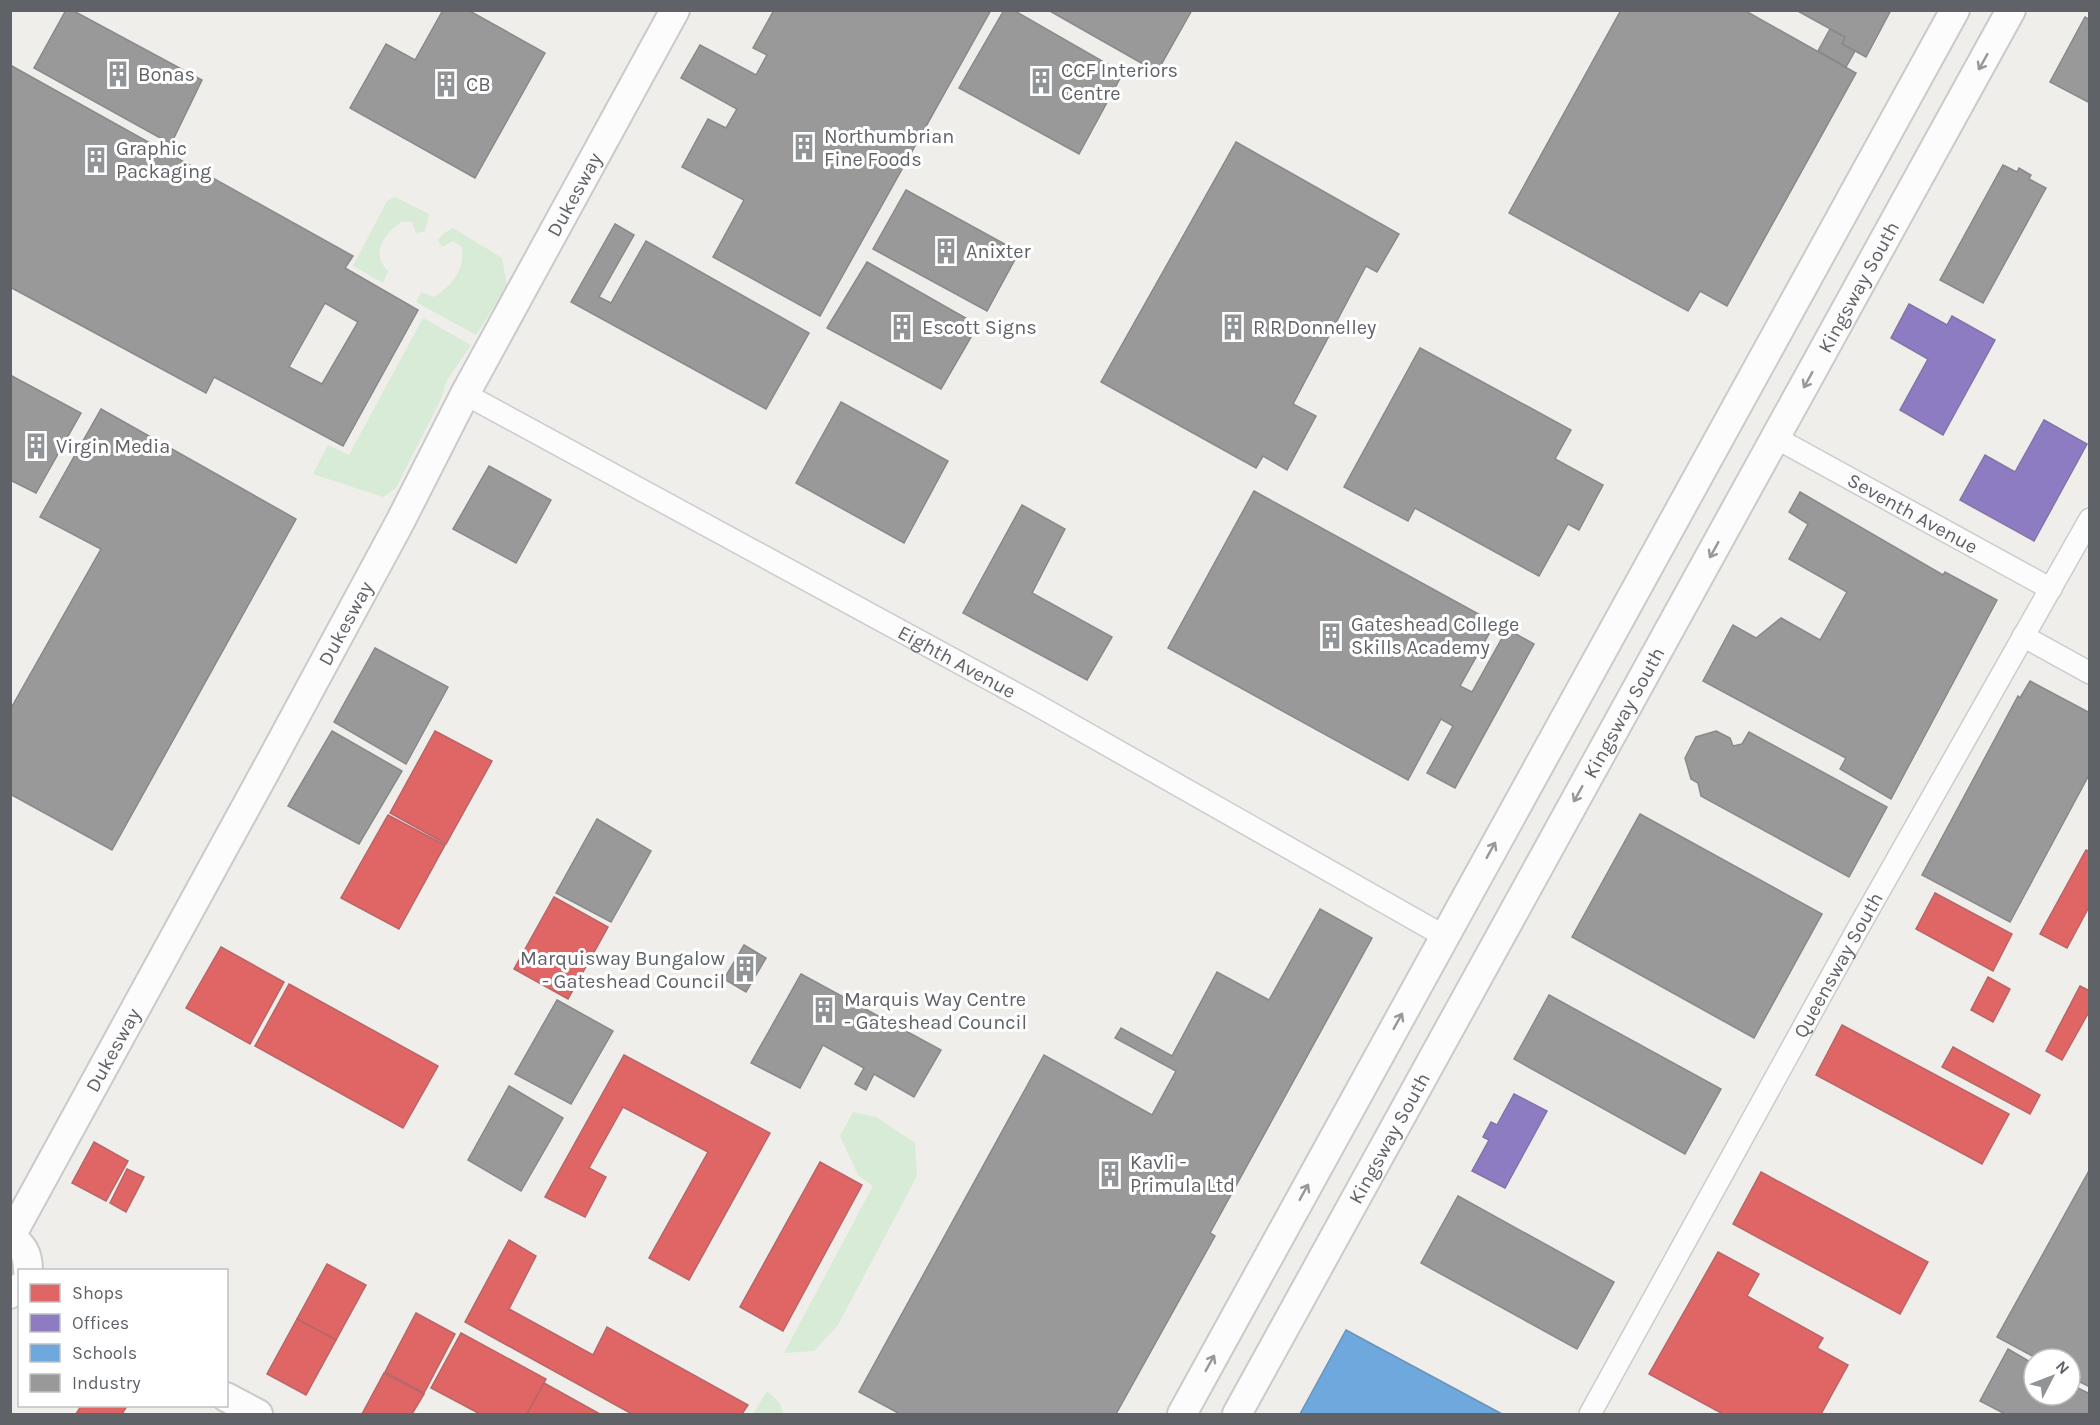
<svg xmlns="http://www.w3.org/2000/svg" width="2100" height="1425" viewBox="0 0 2100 1425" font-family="Karla,sans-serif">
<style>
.green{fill:#d8ebd6}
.shops{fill:#e06666;stroke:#b96567;stroke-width:1.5}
.offices{fill:#8e7cc3;stroke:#8074a8;stroke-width:1.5}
.schools{fill:#6fa8dc;stroke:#6a93b9;stroke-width:1.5}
.industry{fill:#999;stroke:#88898a;stroke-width:1.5;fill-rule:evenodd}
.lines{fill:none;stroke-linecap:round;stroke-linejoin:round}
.street-casing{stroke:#cbcccc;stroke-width:24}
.secondary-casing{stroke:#cacacb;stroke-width:32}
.street{stroke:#fdfcfc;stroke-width:21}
.secondary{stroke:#fdfcfc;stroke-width:28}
.oneway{stroke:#96999c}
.labels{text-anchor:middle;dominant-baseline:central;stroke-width:6;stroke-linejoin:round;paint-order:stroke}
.poi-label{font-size:20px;fill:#5f6368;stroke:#fff;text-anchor:start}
.street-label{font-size:20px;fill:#5f6368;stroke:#fff}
</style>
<rect width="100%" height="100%" fill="#efeeea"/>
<g class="green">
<path d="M395,197L429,214L425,231L416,233L412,222H401C384,234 370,253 388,271L383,283L353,266L387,201Z"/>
<path d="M453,228L502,258L507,286L476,335L416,302L421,292L434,297C452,286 465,270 462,247L453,241L442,247L438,240L444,233Z"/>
<polygon points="423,318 471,345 447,380 441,399 396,488 383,497 313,474 328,445 349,455"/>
<polygon points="853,1112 876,1117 915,1143 917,1176 838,1325 814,1351 784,1353 873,1186 858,1175 840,1136"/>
<polygon points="767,1391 780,1403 783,1414 753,1414"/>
</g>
<g class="shops">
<polygon points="435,731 492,761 446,844 390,813"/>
<polygon points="388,815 445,845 399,929 341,898"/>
<polygon points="2086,850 2090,852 2090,905 2067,948 2040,934"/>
<polygon points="1935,893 2012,934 1993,971 1916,929"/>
<polygon points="554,897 608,927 568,999 514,969"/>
<polygon points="221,947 284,982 250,1044 186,1008"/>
<polygon points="1988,977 2010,989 1993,1022 1971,1010"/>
<polygon points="289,984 438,1066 403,1128 255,1046"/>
<polygon points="2080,986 2090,991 2090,1010 2062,1060 2046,1051"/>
<polygon points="1842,1025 2009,1114 1982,1164 1816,1075"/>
<polygon points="1953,1047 2040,1095 2030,1114 1942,1067"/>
<polygon points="624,1055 770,1133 689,1280 649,1258 708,1152 623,1107 589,1168 606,1177 585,1217 545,1197"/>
<polygon points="94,1142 128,1161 106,1201 72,1183"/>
<polygon points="820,1162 862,1185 783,1331 740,1307"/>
<polygon points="127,1169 144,1177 126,1212 110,1203"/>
<polygon points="1761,1172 1928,1262 1900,1314 1733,1224"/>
<polygon points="509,1240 536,1256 509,1309 593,1355 607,1327 748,1405 742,1414 632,1414 465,1322"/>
<polygon points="1718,1252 1759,1274 1747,1296 1823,1338 1817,1348 1848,1365 1821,1414 1723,1414 1649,1374"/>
<polygon points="327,1264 366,1285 336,1340 297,1319"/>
<polygon points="416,1313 455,1334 424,1393 385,1372"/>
<polygon points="297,1319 336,1340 306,1395 267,1374"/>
<polygon points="461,1333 546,1379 527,1414 480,1414 431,1388"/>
<polygon points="384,1373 424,1394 412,1414 362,1414"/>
<polygon points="544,1383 600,1414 527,1414"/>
<polygon points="81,1406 127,1406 122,1414 76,1414"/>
</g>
<g class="offices">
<polygon points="1909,304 1947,325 1952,316 1995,340 1943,435 1900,410 1928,359 1891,338"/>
<polygon points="2044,420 2087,444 2034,541 1960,500 1985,455 2015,472"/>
<polygon points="1514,1094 1547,1111 1505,1188 1472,1171 1489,1140 1483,1137 1491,1122 1497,1125"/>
</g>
<polygon class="schools" points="1346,1330 1383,1350 1502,1414 1300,1414"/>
<g class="industry">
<polygon points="66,10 72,10 202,80 171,144 34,68"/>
<polygon points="443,10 468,10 545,53 475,178 350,108 386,44 415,60"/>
<polygon points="774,10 991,10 820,316 713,257 744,200 682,167 708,119 726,128 737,109 681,78 700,45 756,75 767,55 753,48"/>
<polygon points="1004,10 1013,10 1123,73 1079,154 959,88"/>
<polygon points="1048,10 1192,10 1157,72"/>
<polygon points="1621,10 1744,10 1856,73 1727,306 1700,291 1688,311 1509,213"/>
<polygon points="1796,10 1891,10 1866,57 1842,44 1845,37"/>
<polygon points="2085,17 2090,20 2090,103 2050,82"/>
<polygon points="1830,29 1845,37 1842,44 1855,51 1846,67 1818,51"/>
<path d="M10,65L353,256L345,268L418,310L343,446L214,377L206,393L10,287ZM325,303L358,322L322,384L289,367Z"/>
<polygon points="1236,142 1399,234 1377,272 1366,266 1293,404 1316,416 1287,470 1263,456 1256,468 1101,382"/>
<polygon points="2003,165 2017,172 2019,168 2031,175 2029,179 2046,188 1983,303 1940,280"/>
<polygon points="906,190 1019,252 987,311 873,249"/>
<polygon points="615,224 634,235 599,297 611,303 646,241 809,333 766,409 571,302"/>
<polygon points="867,262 978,325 941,389 827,328"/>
<polygon points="1420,348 1571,430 1555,459 1603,485 1579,530 1568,524 1539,576 1415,508 1408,521 1344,487"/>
<polygon points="10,375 81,413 36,493 10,480"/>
<polygon points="841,402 948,461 904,543 796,483"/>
<polygon points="101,409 296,519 112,850 10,794 10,710 101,549 40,517"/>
<polygon points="489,466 551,500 516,563 453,529"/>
<polygon points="1254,491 1495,623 1460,686 1472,692 1507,629 1534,644 1455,788 1427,773 1453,726 1441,719 1408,780 1168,648"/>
<polygon points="1800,492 1943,575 1945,572 1997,600 1891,799 1840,769 1846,758 1703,681 1733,625 1756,638 1781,618 1820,640 1847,592 1789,559 1808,524 1789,512"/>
<polygon points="1022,505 1065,529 1032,593 1112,637 1087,680 963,613"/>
<polygon points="375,648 448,687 406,764 334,722"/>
<polygon points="2030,681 2090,713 2090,773 2010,922 1922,875 2018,696 2020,698"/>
<polygon points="332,731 402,771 359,844 288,806"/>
<polygon points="1716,731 1730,738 1733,746 1742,744 1749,732 1887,807 1849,877 1701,796 1698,783 1691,779 1685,758 1696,737"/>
<polygon points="1640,814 1822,914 1754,1038 1572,937"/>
<polygon points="597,819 651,851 611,922 556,893"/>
<polygon points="1320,909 1372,938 1210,1233 1215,1236 1116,1414 900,1414 859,1392 1044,1055 1152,1115 1176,1071 1115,1038 1121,1028 1172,1056 1217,972 1269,1000"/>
<polygon points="744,945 766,958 746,992 724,979"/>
<polygon points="801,974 941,1050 914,1097 874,1074 866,1090 855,1084 864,1068 823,1045 800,1088 751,1063"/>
<polygon points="1549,995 1721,1089 1685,1154 1514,1059"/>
<polygon points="557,1000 613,1031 571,1104 515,1074"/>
<polygon points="509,1086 563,1118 521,1191 468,1160"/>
<polygon points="2090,1169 2090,1387 2070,1377 2070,1359 2038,1359 1997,1337"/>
<polygon points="1458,1196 1614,1282 1577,1349 1421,1263"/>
<polygon points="2008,1349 2034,1364 2034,1395 2070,1395 2070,1384 2090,1394 2090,1414 2005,1414 1980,1401"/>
</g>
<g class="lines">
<g class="street-casing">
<g id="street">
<path id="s1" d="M465,394L1035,704L1444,936"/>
<path id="s2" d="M1776,438L2051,589"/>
<polyline points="2023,636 2090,673"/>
<path id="s3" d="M1590,1414L1857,930L2090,519"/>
</g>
</g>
<g class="secondary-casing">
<g id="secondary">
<path d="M10,1236C23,1246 28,1254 28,1270"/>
<path id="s4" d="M11,1236L265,772L400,522L465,394L675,10"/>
<polyline points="10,1294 20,1287"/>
<polyline points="226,1397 258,1414"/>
<polyline points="1182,1414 1955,10"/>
<path id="s5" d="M1237,1414L2011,10"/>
</g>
</g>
<use href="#street" class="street"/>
<use href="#secondary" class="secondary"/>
</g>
<defs><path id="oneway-shaft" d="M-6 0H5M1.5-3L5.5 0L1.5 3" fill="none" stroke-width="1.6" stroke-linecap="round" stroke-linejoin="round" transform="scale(1.5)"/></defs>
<g class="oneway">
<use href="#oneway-shaft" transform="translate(1983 62) rotate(119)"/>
<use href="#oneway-shaft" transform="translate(1808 380) rotate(119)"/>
<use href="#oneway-shaft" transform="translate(1714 550) rotate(119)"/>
<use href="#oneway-shaft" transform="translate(1578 794) rotate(119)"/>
<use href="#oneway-shaft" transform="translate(1491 850) rotate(-61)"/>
<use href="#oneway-shaft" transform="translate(1398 1021) rotate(-61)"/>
<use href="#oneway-shaft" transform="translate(1304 1192) rotate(-61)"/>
<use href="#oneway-shaft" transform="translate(1210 1363) rotate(-61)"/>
</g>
<defs>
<g id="building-bare" transform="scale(2.07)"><path d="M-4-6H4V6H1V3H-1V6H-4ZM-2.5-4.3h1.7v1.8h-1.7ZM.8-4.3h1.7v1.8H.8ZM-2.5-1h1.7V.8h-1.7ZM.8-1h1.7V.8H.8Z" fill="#919496" stroke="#fff" stroke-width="2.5" paint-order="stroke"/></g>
</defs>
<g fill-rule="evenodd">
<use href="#building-bare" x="118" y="74"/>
<use href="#building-bare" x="1041" y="81"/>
<use href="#building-bare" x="446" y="84"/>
<use href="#building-bare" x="804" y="147"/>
<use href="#building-bare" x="96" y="160"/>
<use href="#building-bare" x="946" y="251"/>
<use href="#building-bare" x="902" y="327"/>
<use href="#building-bare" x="1233" y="327"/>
<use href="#building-bare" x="36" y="446"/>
<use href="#building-bare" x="1331" y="636"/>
<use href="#building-bare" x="745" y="969"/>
<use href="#building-bare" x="824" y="1010"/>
<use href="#building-bare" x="1110" y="1174"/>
</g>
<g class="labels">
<g class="poi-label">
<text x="1061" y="70">CCF Interiors<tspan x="1061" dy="23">Centre</tspan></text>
<text x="138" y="74">Bonas</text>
<text x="466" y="84">CB</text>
<text x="824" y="136">Northumbrian<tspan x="824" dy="23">Fine Foods</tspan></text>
<text x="116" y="148">Graphic<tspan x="116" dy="23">Packaging</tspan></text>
<text x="966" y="251">Anixter</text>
<text x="922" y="327">Escott Signs</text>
<text x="1253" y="327">R R Donnelley</text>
<text x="56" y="446">Virgin Media</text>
<text x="1351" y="624">Gateshead College<tspan x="1351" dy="23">Skills Academy</tspan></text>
<text x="725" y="958" text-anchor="end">Marquisway Bungalow<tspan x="725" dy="23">- Gateshead Council</tspan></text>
<text x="844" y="999">Marquis Way Centre<tspan x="844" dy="23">- Gateshead Council</tspan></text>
<text x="1130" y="1162">Kavli -<tspan x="1130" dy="23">Primula Ltd</tspan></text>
</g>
<g class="street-label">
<text stroke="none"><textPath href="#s4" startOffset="1184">Dukesway</textPath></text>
<text stroke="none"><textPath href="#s5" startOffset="1287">Kingsway South</textPath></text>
<text stroke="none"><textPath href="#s2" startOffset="156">Seventh Avenue</textPath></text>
<text stroke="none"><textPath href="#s4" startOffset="698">Dukesway</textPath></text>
<text stroke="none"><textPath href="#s1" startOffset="560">Eighth Avenue</textPath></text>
<text stroke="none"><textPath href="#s5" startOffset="801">Kingsway South</textPath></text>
<text stroke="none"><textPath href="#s3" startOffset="513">Queensway South</textPath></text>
<text stroke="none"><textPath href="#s4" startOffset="212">Dukesway</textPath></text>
<text stroke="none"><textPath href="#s5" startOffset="315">Kingsway South</textPath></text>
</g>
</g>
<rect width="2100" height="1425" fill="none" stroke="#5f6368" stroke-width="24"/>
<rect x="18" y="1269" width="210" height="138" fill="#ffffff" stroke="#bfc1c3" stroke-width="1.5"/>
<rect x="30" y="1284" width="30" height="18" fill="#e06666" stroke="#bfc1c3" stroke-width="1.5"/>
<text x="72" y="1299" font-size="18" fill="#5f6368">Shops</text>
<rect x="30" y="1314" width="30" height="18" fill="#8e7cc3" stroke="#bfc1c3" stroke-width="1.5"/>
<text x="72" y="1329" font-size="18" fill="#5f6368">Offices</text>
<rect x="30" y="1344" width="30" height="18" fill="#6fa8dc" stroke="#bfc1c3" stroke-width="1.5"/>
<text x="72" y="1359" font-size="18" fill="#5f6368">Schools</text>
<rect x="30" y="1374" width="30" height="18" fill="#999999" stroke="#bfc1c3" stroke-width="1.5"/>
<text x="72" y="1389" font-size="18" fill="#5f6368">Industry</text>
<g transform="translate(2052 1377) rotate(48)"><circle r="28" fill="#ffffff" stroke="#bfc1c3" stroke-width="1.5"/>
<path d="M0-4.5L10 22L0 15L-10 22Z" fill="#919496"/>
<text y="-9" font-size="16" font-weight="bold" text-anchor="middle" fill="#5f6368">N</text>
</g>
</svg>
